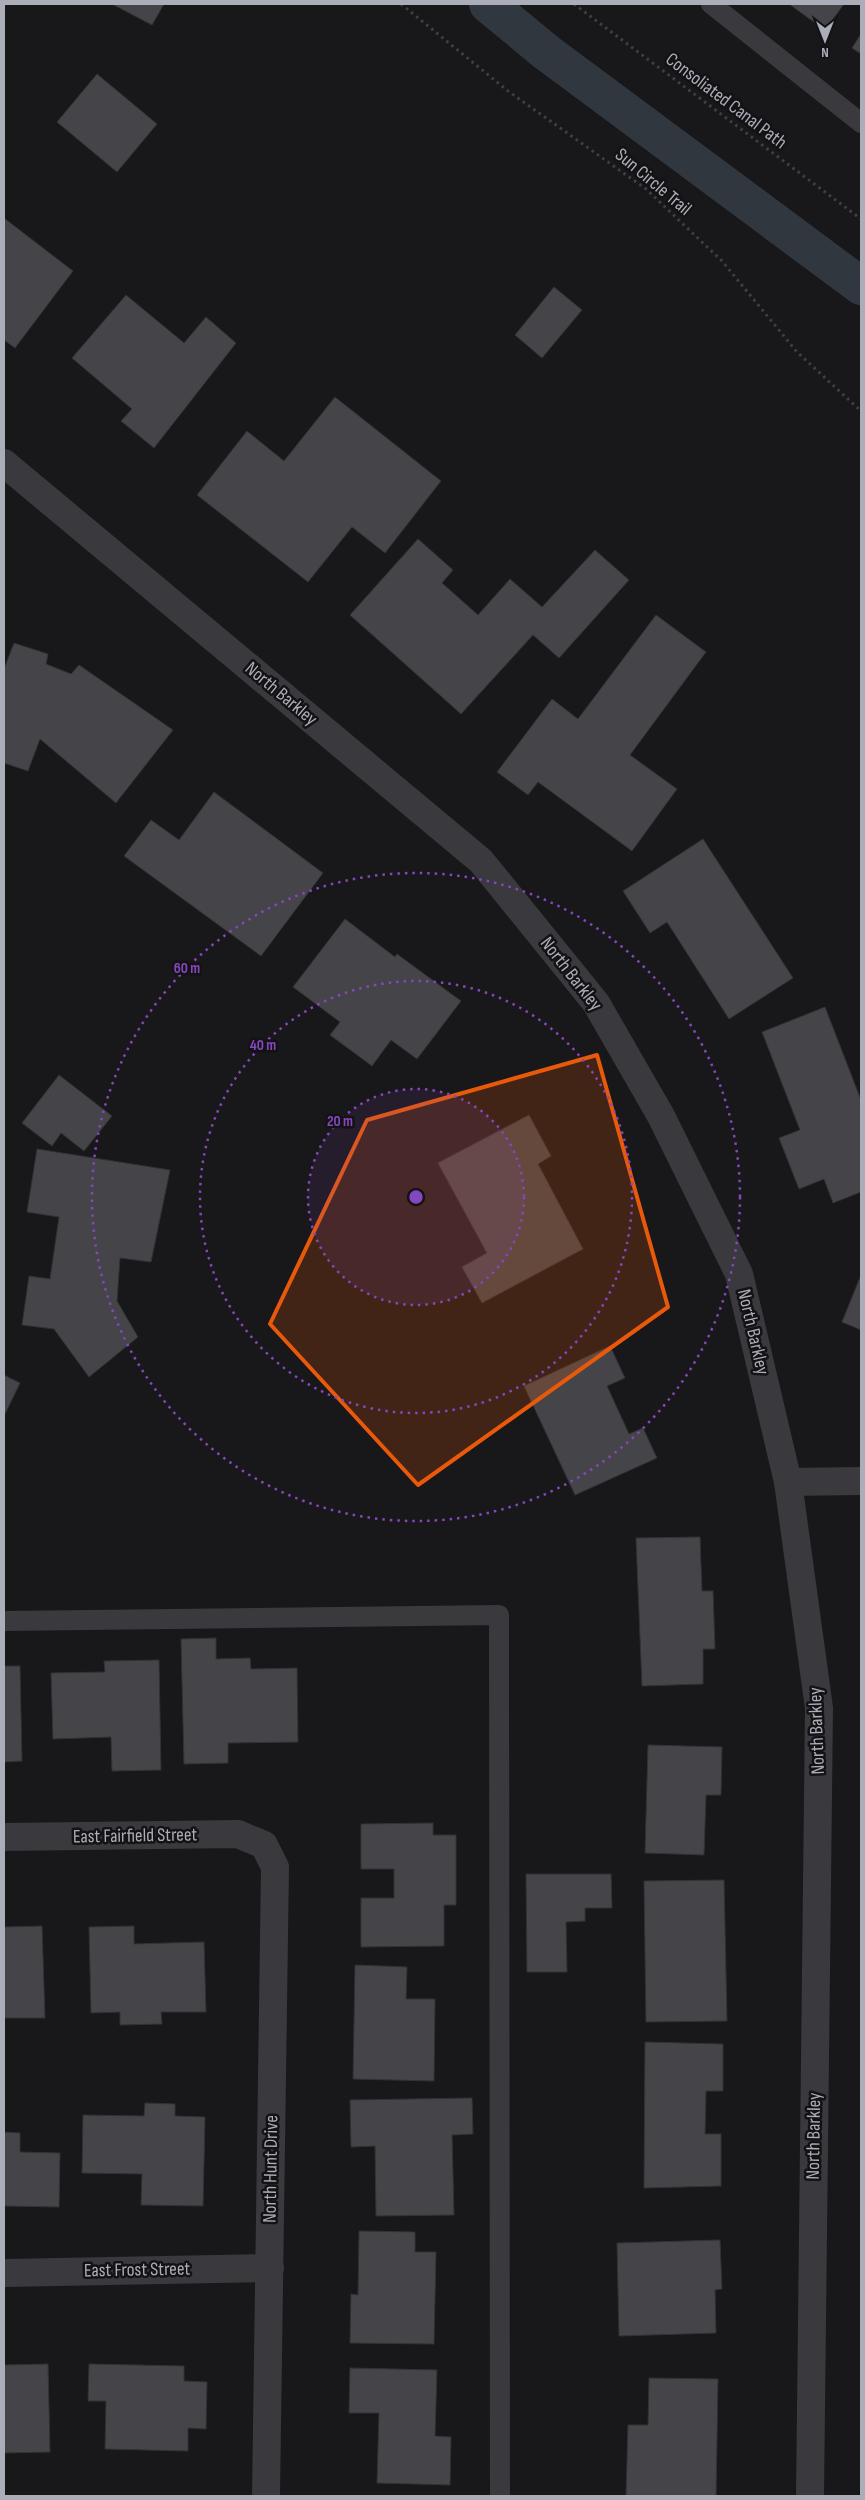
<svg xmlns="http://www.w3.org/2000/svg" width="865" height="2500" viewBox="0 0 865 2500" font-family="'Sofia Sans Condensed',sans-serif">
<style>
.lines{fill:none;stroke-linecap:round;stroke-linejoin:round}
.canal{stroke:#30373e;stroke-width:38}
.building{fill:#454549;stroke:#323235}
.path{stroke:#3f4045;stroke-width:3;stroke-dasharray:2.5 4;stroke-linecap:butt}
.service{stroke:#39393e;stroke-width:20}
.minor{stroke:#39393e;stroke-width:28}
.marked{fill:#e8590c;fill-opacity:0.2;stroke:#e8590c;stroke-width:4;stroke-linejoin:round}
.ring{fill:none;stroke:#8546be;stroke-width:2.5;stroke-dasharray:2.5 5}
.labels{text-anchor:middle;dominant-baseline:central;stroke-width:5;stroke-linejoin:round;paint-order:stroke}
.street-label{font-size:19px;fill:#abaeb8;stroke:#131214}
.centre{fill:#8546be;stroke:#131214;stroke-width:2.5}
.ring-label{font-size:15px;text-anchor:middle;font-weight:bold;fill:#8546be;stroke:#131214;stroke-width:5;stroke-linejoin:round;paint-order:stroke}
</style>
<rect width="100%" height="100%" fill="#181719"/>
<g class="lines">
<polyline class="canal" points="488,4 546,52 861,286"/>
</g>
<g class="building">
<polygon points="112,4 164,4 152,25"/>
<polygon points="789,4 844,4 825,30"/>
<polygon points="861,34 861,54 852,48"/>
<polygon points="97,74 157,124 117,172 57,122"/>
<polygon points="4,218 73,271 15,348 4,340"/>
<polygon points="554,287 582,310 542,358 515,335"/>
<polygon points="126,295 184,343 206,317 236,343 154,448 121,421 132,409 72,358"/>
<polygon points="335,397 441,481 385,553 352,527 308,582 197,495 247,431 284,461"/>
<polygon points="418,539 453,570 442,583 478,615 510,579 542,607 595,550 629,580 559,658 533,635 461,714 350,615"/>
<polygon points="656,615 706,652 630,755 677,789 632,851 538,782 528,795 497,772 552,699 578,719"/>
<polygon points="14,643 48,654 46,664 71,674 79,665 173,730 116,803 40,739 28,771 4,763 4,669"/>
<polygon points="214,792 323,873 261,956 124,856 151,820 179,840"/>
<polygon points="703,839 793,978 729,1019 667,922 650,933 623,891"/>
<polygon points="345,919 395,957 397,954 461,1001 417,1059 391,1040 372,1066 330,1035 340,1022 293,987"/>
<polygon points="825,1007 861,1100 861,1192 833,1203 824,1179 799,1189 779,1138 800,1130 762,1032"/>
<polygon points="59,1075 112,1116 84,1151 61,1133 52,1146 22,1123"/>
<polygon points="529,1115 551,1156 538,1164 583,1249 482,1303 462,1267 487,1253 438,1163"/>
<polygon points="37,1149 170,1170 151,1262 120,1258 117,1301 138,1337 89,1377 54,1329 22,1325 29,1276 50,1279 59,1217 27,1212"/>
<polygon points="861,1275 861,1330 842,1322"/>
<polygon points="610,1346 625,1378 607,1386 629,1434 643,1428 657,1458 575,1495 524,1386"/>
<polygon points="4,1375 20,1383 4,1416"/>
<polygon points="700,1537 702,1591 713,1591 715,1649 703,1649 703,1684 642,1686 636,1538"/>
<polygon points="216,1638 216,1659 250,1658 251,1669 297,1668 298,1742 228,1743 228,1763 184,1764 181,1639"/>
<polygon points="159,1660 161,1770 112,1771 111,1737 53,1739 51,1673 105,1672 104,1661"/>
<polygon points="4,1666 20,1666 22,1761 4,1762"/>
<polygon points="648,1745 722,1747 721,1795 706,1795 704,1855 645,1853"/>
<polygon points="433,1823 433,1835 456,1835 456,1905 444,1905 444,1946 361,1947 361,1898 394,1898 394,1869 361,1869 361,1824"/>
<polygon points="526,1874 611,1874 612,1908 585,1908 585,1921 566,1922 567,1972 527,1972"/>
<polygon points="724,1880 727,2021 646,2022 644,1881"/>
<polygon points="42,1926 45,2018 4,2018 4,1927"/>
<polygon points="134,1926 134,1944 204,1942 206,2012 161,2012 162,2024 120,2025 120,2012 91,2013 89,1927"/>
<polygon points="355,1965 407,1967 406,1999 435,1999 434,2081 353,2079"/>
<polygon points="645,2042 723,2044 723,2091 706,2091 705,2134 721,2134 721,2186 644,2188"/>
<polygon points="472,2098 473,2134 452,2135 454,2215 376,2216 375,2146 351,2147 350,2100"/>
<polygon points="145,2103 175,2104 175,2116 205,2117 203,2206 141,2205 142,2174 82,2173 83,2115 144,2116"/>
<polygon points="4,2132 20,2133 20,2152 60,2153 59,2207 4,2206"/>
<polygon points="359,2231 415,2232 415,2252 436,2252 434,2344 350,2343 351,2294 358,2295"/>
<polygon points="720,2240 722,2289 715,2290 716,2333 619,2336 617,2243"/>
<polygon points="48,2364 50,2452 4,2453 4,2365"/>
<polygon points="89,2364 184,2366 184,2381 207,2382 206,2429 188,2428 188,2451 105,2449 106,2401 88,2401"/>
<polygon points="350,2368 437,2370 435,2436 451,2437 450,2485 377,2483 379,2413 349,2413"/>
<polygon points="649,2378 718,2379 716,2496 626,2496 628,2425 648,2425"/>
</g>
<g class="lines">
<g class="path">
<polyline points="401,4 508,91 646,189 722,261 797,352 861,411"/>
<polyline points="574,4 861,219"/>
</g>
<g class="service">
<polyline points="711,4 861,123"/>
<polyline points="4,1621 499,1615 500,2496"/>
</g>
<g class="minor">
<polyline points="4,463 481,861 596,1003 661,1116 739,1274 788,1482 819,1708 810,2496"/>
<polyline points="788,1482 861,1481"/>
<polyline points="4,1837 238,1834 264,1845 275,1867 266,2496"/>
<polyline points="4,2273 270,2268"/>
</g>
</g>
<path class="marked" d="M597,1055L668,1307L418,1485L270,1324L367,1120Z"/>
<circle cx="416" cy="1197" r="108" fill="#8546be" fill-opacity=".12"/>
<g class="ring">
<circle cx="416" cy="1197" r="108"/>
<circle cx="416" cy="1197" r="216"/>
<circle cx="416" cy="1197" r="324"/>
</g>
<g class="labels">
<g class="street-label">
<text transform="translate(726 101) rotate(37)">Consoliated Canal Path</text>
<text transform="translate(653 182) rotate(40)">Sun Circle Trail</text>
<text transform="translate(281 694) rotate(40)">North Barkley</text>
<text transform="translate(571 974) rotate(52)">North Barkley</text>
<text transform="translate(753 1332) rotate(77)">North Barkley</text>
<text transform="translate(817 1731) rotate(-92)">North Barkley</text>
<text transform="translate(135 1836) rotate(-1)">East Fairfield Street</text>
<text transform="translate(814 2136) rotate(-89)">North Barkley</text>
<text transform="translate(271 2169) rotate(-89)">North Hunt Drive</text>
<text transform="translate(137 2270) rotate(-1)">East Frost Street</text>
</g>
</g>
<circle cx="416" cy="1197" r="8" class="centre"/>
<g class="ring-label">
<text x="187" y="973">60 m</text>
<text x="263" y="1050">40 m</text>
<text x="340" y="1126">20 m</text>
</g>
<rect width="865" height="2500" fill="none" stroke="#abaeb8" stroke-width="10"/>
<g transform="translate(825 40) rotate(180)" stroke="#131214" stroke-width="4" paint-order="stroke">
<path d="M0-4L9 19L0 12L-9 19Z" fill="#abaeb8"/>
<text y="-8" font-size="14" font-weight="bold" text-anchor="middle" fill="#abaeb8">N</text>
</g>
</svg>
